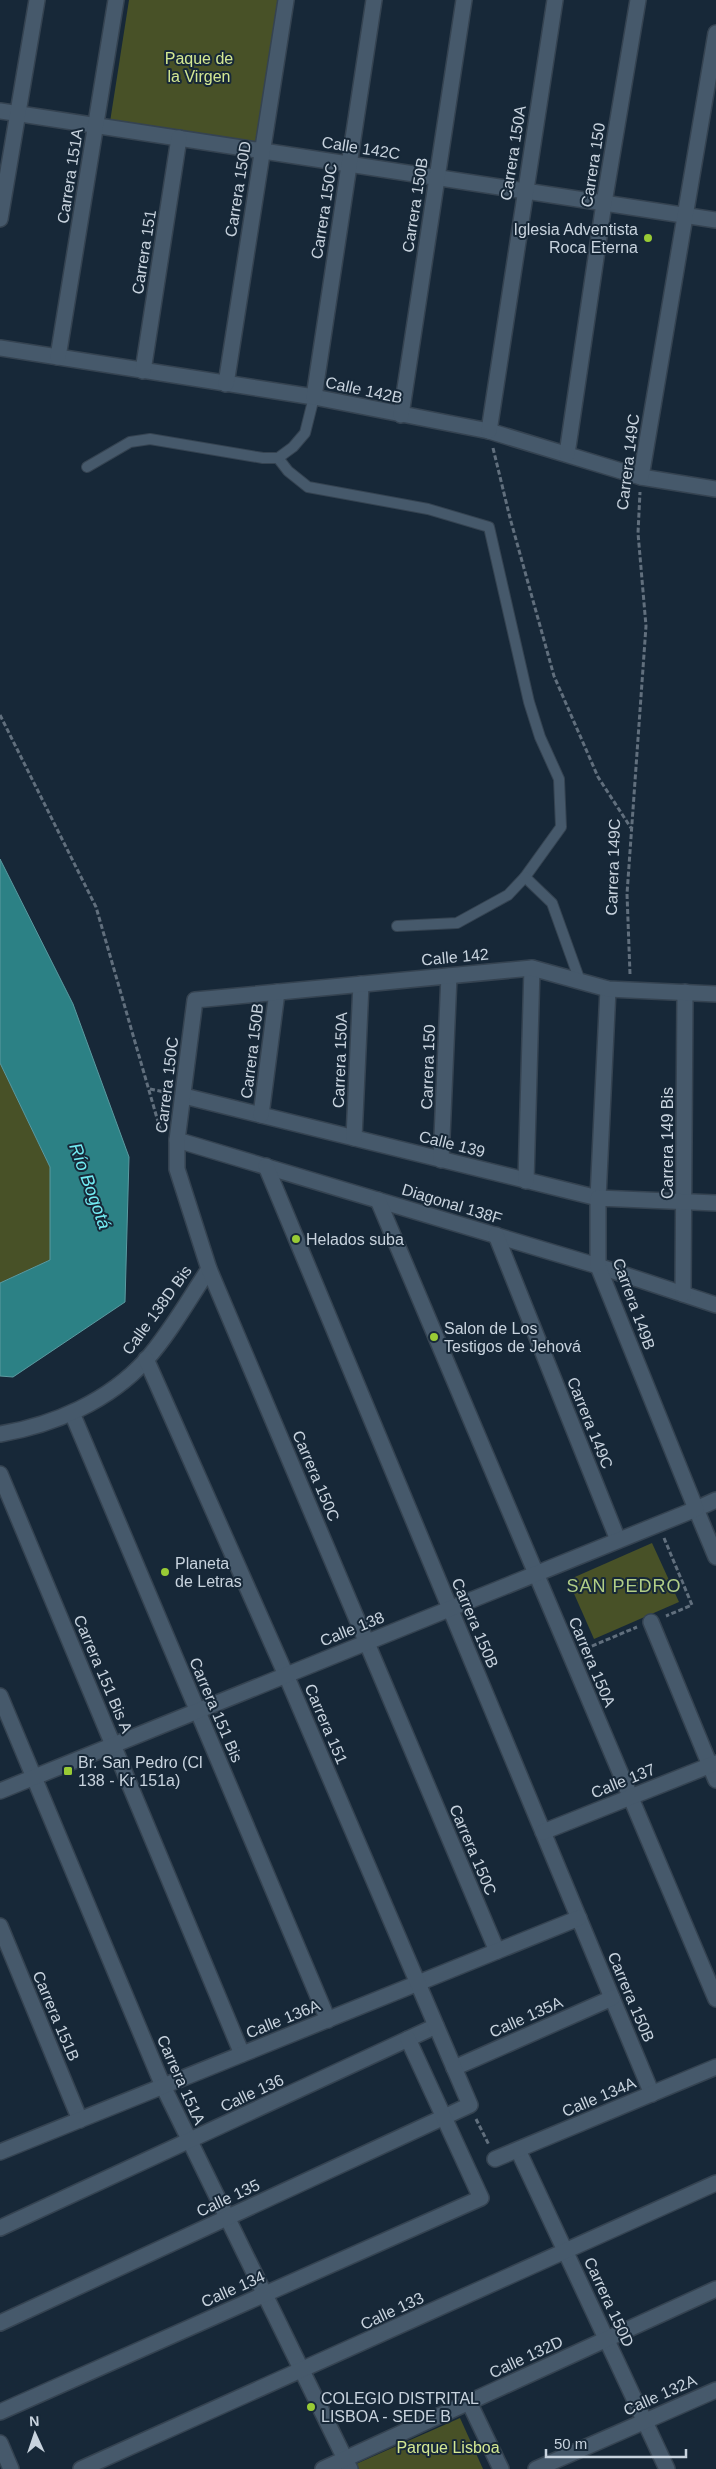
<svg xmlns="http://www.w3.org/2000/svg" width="716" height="2469" viewBox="0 0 716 2469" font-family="Arial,sans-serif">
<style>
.green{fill:#485127}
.water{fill:#2c8185;stroke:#5b9aa0}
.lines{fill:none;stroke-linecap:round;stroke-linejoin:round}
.service-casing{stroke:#354351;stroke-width:12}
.minor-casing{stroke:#354351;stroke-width:18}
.secondary-casing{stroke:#354351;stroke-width:18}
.path{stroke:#616f7d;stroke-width:3;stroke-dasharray:5 2.5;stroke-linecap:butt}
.service{stroke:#46596b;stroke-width:10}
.minor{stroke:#46596b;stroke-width:15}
.secondary{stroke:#46596b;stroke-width:15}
.poi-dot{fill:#99cb35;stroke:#172838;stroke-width:2}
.labels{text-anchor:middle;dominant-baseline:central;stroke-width:4;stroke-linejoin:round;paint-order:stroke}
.park-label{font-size:16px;fill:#d4e893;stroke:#172838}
.street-label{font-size:16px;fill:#c8d3de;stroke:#172838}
.poi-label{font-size:16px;fill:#c8d3de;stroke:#172838;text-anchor:start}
.water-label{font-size:18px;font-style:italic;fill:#73edf4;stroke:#172838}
.neighbourhood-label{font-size:18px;letter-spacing:1px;fill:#b1ce87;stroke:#172838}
</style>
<rect width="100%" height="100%" fill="#172838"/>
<g class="green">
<polygon points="129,0 279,0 256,144 110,122"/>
<polygon points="0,1063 50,1167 50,1260 0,1283"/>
<polygon points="652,1543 679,1602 594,1639 568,1580"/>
<polygon points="460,2418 483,2469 359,2469 356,2464"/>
</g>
<polygon class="water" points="0,859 73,1004 129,1157 125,1302 13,1377 0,1376 0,1283 50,1260 50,1167 0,1063"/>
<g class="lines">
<g class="service-casing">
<g id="service">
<polyline points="278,458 288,471 308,487 428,509 489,527 529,702 540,737 559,779 561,827 525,877 508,895 457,923 397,926"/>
<polyline points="87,467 130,442 150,439 263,458 278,458 293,447 305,433 314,397"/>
<polyline points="525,877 552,903 580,981"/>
</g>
</g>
<g class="minor-casing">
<g id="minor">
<polyline points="0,111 716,220"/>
<polyline points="0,219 37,0"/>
<polyline points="0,348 314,397 489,431 641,477 716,489"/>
<polyline points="58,357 116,0"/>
<polyline points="143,371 179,138"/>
<polyline points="226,384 286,0"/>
<polyline points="314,397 374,0"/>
<polyline points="401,415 464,0"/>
<polyline points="489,431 555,0"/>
<polyline points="567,454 604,203 638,0"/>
<polyline points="641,477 716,33"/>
<polyline points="184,1096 598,1198 608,989"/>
<polyline points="261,1115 277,992"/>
<polyline points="354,1138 361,984"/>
<polyline points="177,1140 598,1266 716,1305"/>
<polyline points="441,1160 449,976"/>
<polyline points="266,1166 652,2094"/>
<polyline points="526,1181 532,968"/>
<polyline points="378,1200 716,1999"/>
<polyline points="496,1235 618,1540"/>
<polyline points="683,1294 685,992"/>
<polyline points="72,1413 328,2020"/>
<path d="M0,1434C54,1425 109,1401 146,1360C170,1333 189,1299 209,1269"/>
<polyline points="0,1474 242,2054"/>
<polyline points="716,1500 696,1509 716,1557"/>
<polyline points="651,1622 716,1780"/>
<polyline points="0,1696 163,2086 350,2469"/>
<polyline points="543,1832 716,1763"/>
<polyline points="0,1926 80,2120"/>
<polyline points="497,1951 209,1269 177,1169 177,1140 195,1000 532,968 608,989 716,994"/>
<polyline points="454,2068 612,1998"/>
<polyline points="518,2150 667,2469"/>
<polyline points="0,2152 579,1918"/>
<polyline points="495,2159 716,2067"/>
<polyline points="0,2228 436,2026"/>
<polyline points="0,2323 470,2105 286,1675 146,1359"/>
<polyline points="469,2402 501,2469"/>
<polyline points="0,2412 481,2198 408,2039"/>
<polyline points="0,2443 11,2469"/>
<polyline points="81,2469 716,2183"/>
<polyline points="536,2469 716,2390"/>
</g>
</g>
<g class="secondary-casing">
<g id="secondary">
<polyline points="0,1791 696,1509 598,1266 598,1198 716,1203"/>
<polyline points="323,2469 716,2289"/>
</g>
</g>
<g class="path">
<polyline points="493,448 510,518 554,676 598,777 631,828"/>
<polyline points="0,715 96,907 161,1132"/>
<polyline points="630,974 627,894 646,626 638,533 640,492"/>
<polyline points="150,1089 169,1093"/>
<polyline points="664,1538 692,1605 666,1616"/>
<polyline points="585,1649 637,1627"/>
<polyline points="476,2119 489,2145"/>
</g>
<use href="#service" class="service"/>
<use href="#minor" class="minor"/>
<use href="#secondary" class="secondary"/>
</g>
<g class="poi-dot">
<circle cx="648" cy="238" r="5"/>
<circle cx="296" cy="1239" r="5"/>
<circle cx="434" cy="1337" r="5"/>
<circle cx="165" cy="1572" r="5"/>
<rect x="63" y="1766" width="10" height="10" rx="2.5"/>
<circle cx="311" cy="2407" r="5"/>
</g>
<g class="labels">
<g class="park-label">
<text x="199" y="58">Paque de<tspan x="199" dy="18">la Virgen</tspan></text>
<text x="448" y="2447">Parque Lisboa</text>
</g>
<g class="street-label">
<text transform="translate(361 148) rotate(9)">Calle 142C</text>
<text transform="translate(513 153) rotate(-81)">Carrera 150A</text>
<text transform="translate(593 165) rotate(-81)">Carrera 150</text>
<text transform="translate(70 176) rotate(-81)">Carrera 151A</text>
<text transform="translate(238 189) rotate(-81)">Carrera 150D</text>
<text transform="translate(415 205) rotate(-81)">Carrera 150B</text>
<text transform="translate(324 211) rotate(-81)">Carrera 150C</text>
<text transform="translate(144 252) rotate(-81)">Carrera 151</text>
<text transform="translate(364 390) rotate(12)">Calle 142B</text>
<text transform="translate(628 462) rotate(-83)">Carrera 149C</text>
<text transform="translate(613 867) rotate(-88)">Carrera 149C</text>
<text transform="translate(455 957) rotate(-5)">Calle 142</text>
<text transform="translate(252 1051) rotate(-83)">Carrera 150B</text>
<text transform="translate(340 1060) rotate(-88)">Carrera 150A</text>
<text transform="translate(428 1067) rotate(-88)">Carrera 150</text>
<text transform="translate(167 1085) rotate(-83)">Carrera 150C</text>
<text transform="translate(667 1143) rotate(-90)">Carrera 149 Bis</text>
<text transform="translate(452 1144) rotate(14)">Calle 139</text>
<text transform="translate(452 1204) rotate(17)">Diagonal 138F</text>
<text transform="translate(634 1304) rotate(70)">Carrera 149B</text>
<text transform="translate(157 1310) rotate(-54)">Calle 138D Bis</text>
<text transform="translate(590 1423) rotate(68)">Carrera 149C</text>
<text transform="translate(316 1476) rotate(67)">Carrera 150C</text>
<text transform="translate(475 1623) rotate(67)">Carrera 150B</text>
<text transform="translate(352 1629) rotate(-22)">Calle 138</text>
<text transform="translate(592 1662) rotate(67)">Carrera 150A</text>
<text transform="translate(103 1674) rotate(67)">Carrera 151 Bis A</text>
<text transform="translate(216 1710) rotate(67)">Carrera 151 Bis</text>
<text transform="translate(326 1724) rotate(67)">Carrera 151</text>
<text transform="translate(623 1781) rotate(-22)">Calle 137</text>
<text transform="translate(473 1850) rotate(67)">Carrera 150C</text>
<text transform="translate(631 1997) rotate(67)">Carrera 150B</text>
<text transform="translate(56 2016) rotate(67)">Carrera 151B</text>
<text transform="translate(526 2017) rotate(-24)">Calle 135A</text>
<text transform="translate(283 2019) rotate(-22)">Calle 136A</text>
<text transform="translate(181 2080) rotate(66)">Carrera 151A</text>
<text transform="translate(252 2093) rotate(-25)">Calle 136</text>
<text transform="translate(599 2097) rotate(-23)">Calle 134A</text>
<text transform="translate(228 2198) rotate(-25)">Calle 135</text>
<text transform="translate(233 2289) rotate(-24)">Calle 134</text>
<text transform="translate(609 2302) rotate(65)">Carrera 150D</text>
<text transform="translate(392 2311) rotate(-25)">Calle 133</text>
<text transform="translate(526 2357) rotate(-25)">Calle 132D</text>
<text transform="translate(660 2395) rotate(-24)">Calle 132A</text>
</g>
<g class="poi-label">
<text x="638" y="229" text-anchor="end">Iglesia Adventista<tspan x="638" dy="18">Roca Eterna</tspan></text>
<text x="306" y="1239">Helados suba</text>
<text x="444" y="1328">Salon de Los<tspan x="444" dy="18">Testigos de Jehová</tspan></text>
<text x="175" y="1563">Planeta<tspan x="175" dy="18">de Letras</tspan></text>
<text x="78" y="1762">Br. San Pedro (Cl<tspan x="78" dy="18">138 - Kr 151a)</tspan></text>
<text x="321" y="2398">COLEGIO DISTRITAL<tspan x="321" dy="18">LISBOA - SEDE B</tspan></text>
</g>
<g class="water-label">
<text transform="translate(90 1186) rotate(70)">Río Bogotá</text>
</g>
<g class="neighbourhood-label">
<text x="624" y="1586">SAN PEDRO</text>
</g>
</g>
<g transform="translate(35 2434) rotate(357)" stroke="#172838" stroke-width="4" paint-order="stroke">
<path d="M0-4L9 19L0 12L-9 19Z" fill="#c8d3de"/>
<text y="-8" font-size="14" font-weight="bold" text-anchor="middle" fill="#c8d3de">N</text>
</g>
<path d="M546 2449v8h140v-8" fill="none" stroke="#c8d3de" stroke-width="2.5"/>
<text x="554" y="2449" font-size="15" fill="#c8d3de" stroke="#172838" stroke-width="4" paint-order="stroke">50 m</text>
</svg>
